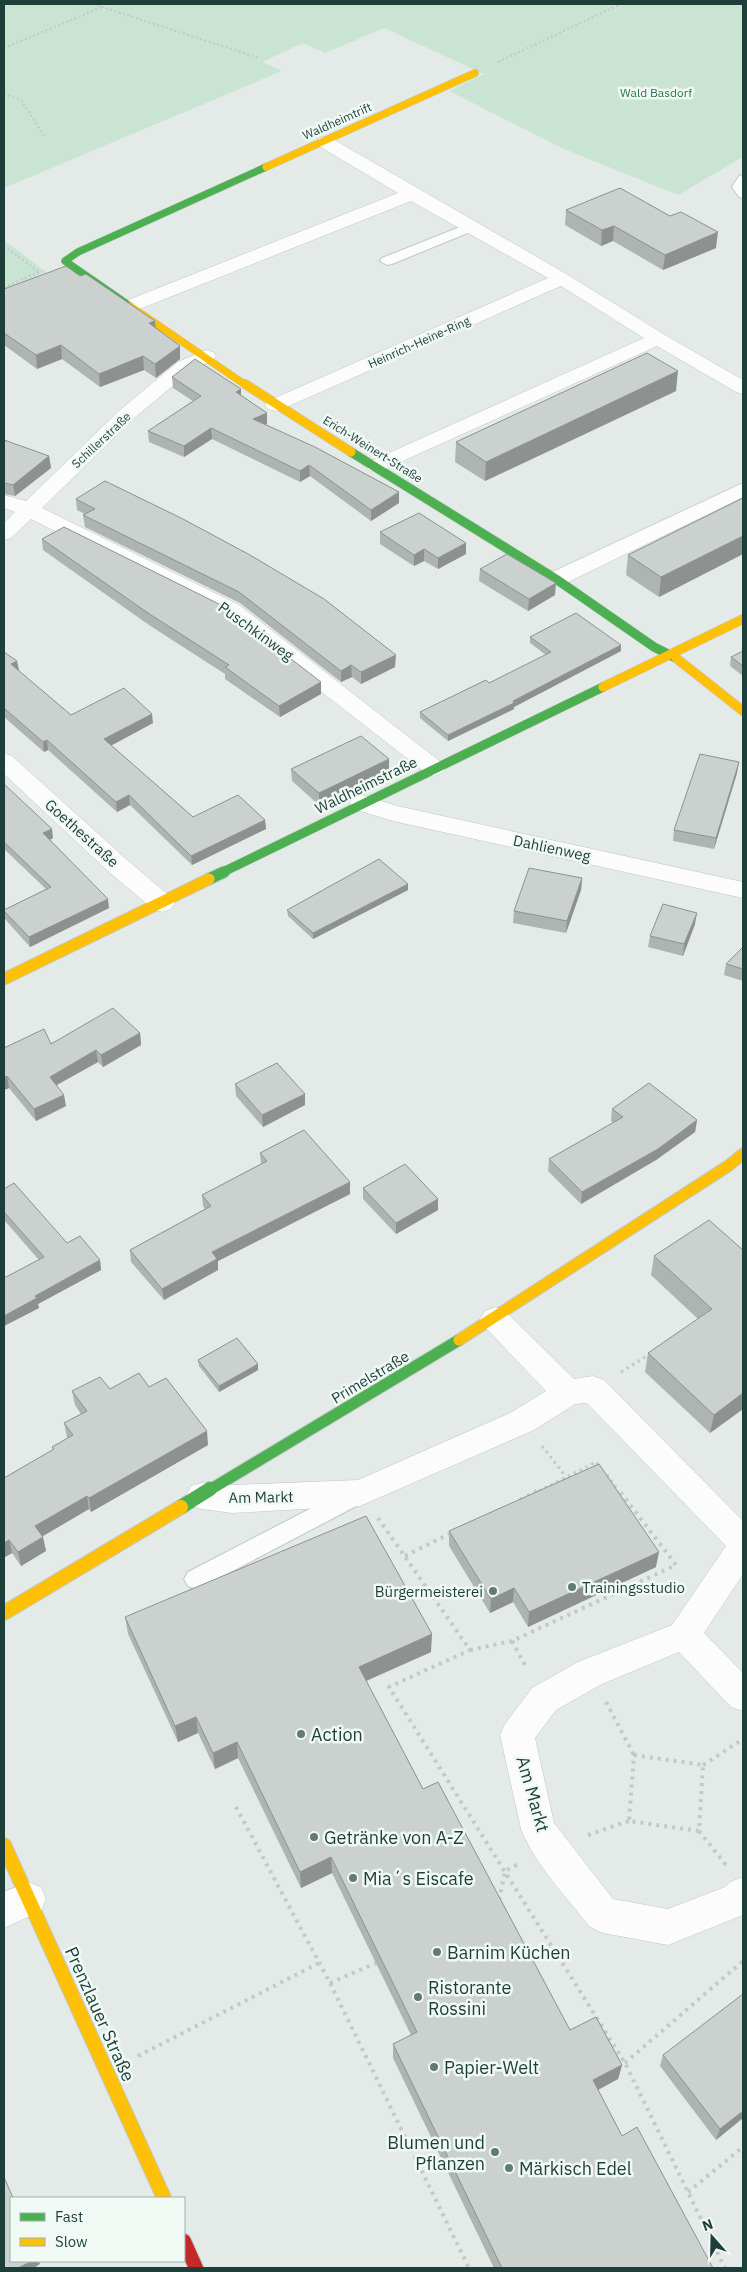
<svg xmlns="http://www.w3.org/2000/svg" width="747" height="2272" viewBox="0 0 747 2272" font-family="'IBM Plex Sans',sans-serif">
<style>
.green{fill:#cae4d4}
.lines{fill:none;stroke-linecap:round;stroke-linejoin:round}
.lane-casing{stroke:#c0c7c4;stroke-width:2}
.street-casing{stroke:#c0c7c4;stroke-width:1}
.fast-far3-casing{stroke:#bec8c5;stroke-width:8}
.fast-far2-casing{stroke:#bec8c5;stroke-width:10}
.fast-far1-casing{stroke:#bec8c5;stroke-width:13}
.fast-casing{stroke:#bec8c5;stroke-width:16}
.slow-far3-casing{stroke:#bec8c5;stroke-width:8}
.slow-far2-casing{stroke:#bec8c5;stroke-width:10}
.slow-far1-casing{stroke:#bec8c5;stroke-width:13}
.slow-casing{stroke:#bec8c5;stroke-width:16}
.jam-casing{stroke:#bec8c5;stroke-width:16}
.path-far2{stroke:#c0cac8;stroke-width:2;stroke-dasharray:2 2.5;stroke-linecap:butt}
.path-far1{stroke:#c0cac8;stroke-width:3;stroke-dasharray:2.5 4;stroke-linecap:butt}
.path{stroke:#c0cac8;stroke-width:4;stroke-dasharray:3 5;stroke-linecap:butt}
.lane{fill:#fbfcfb;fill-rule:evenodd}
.street{fill:#fbfcfb;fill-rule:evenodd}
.fast-far3{stroke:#4caf50;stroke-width:7}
.fast-far2{stroke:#4caf50;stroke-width:9}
.fast-far1{stroke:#4caf50;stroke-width:11}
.fast{stroke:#4caf50;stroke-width:14}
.slow-far3{stroke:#ffc107;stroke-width:7}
.slow-far2{stroke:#ffc107;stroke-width:9}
.slow-far1{stroke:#ffc107;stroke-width:11}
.slow{stroke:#ffc107;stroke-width:14}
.jam{stroke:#c62828;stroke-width:14}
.wall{fill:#aeb4b1}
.shaded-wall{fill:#8d9290}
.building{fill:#cad1ce;stroke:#8d9290}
.poi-dot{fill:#637b76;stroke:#f1f9f5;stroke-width:2}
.labels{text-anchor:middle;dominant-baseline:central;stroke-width:5;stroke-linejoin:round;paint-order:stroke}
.far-park-label{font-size:12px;fill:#247a4c;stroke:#f1f9f5}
.far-street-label{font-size:12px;fill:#1e3f39;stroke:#f1f9f5}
.street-label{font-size:15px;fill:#1e3f39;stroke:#f1f9f5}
.poi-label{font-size:15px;fill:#1e3f39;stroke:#f1f9f5;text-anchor:start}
.near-poi-label{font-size:18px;fill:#1e3f39;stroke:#f1f9f5;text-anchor:start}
.near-street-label{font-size:18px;fill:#1e3f39;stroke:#f1f9f5}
</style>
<rect width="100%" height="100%" fill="#e3eae7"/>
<g class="green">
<polygon points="4,4 743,4 743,157 678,195 564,149 449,91 484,74 384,28 325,53 303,43 262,62 282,71 4,188"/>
<polygon points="4,240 46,272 4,291"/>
</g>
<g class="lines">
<g class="lane-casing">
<g id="lane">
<polygon points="743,175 743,198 739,197 732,187 739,176"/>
<polygon points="470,223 475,224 476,227 475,230 392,264 387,265 380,261 382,258"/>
<polygon points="356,1485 364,1488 367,1495 364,1502 204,1586 196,1589 188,1586 184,1579 188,1572"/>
</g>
</g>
<g class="street-casing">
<g id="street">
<polygon points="325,137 331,138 568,275 665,335 743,380 743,394 736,392 657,346 383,470 376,472 369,470 366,466 369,462 644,338 561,286 282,409 275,411 268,409 265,405 268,401 548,278 411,201 137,310 130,312 123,310 121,306 123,302 398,193 319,146 317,142 319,138"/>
<polygon points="206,350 213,352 216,356 213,360 192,370 134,418 42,508 239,605 442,763 446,768 442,773 434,776 426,773 223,615 31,519 11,538 4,540 4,523 15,512 4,508 4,495 26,501 120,410 178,362"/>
<polygon points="743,483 743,497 564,584 556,585 548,584 545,579 548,574"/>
<polygon points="4,753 12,756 127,860 171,897 175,903 171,909 162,912 153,909 109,872 4,774"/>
<polygon points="362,795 397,806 743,882 743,898 393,821 354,809 350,803 354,797"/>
<path d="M495,1307L505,1311L574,1379L593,1376L604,1380L743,1521V1574L704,1633L743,1673V1711L731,1707L679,1652L602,1684L556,1710L535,1738L554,1823L613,1899L668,1909L725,1887L730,1882L743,1877V1915L668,1945L603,1933L590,1927C566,1896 536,1866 521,1829L500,1735L505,1724L532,1688L578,1662L672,1625L726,1546L587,1403L575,1404L534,1430L360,1506L232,1513L202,1509L191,1506L186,1496L191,1486L202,1483L232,1485L358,1480L512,1412L546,1391L485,1327L480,1319L485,1311Z"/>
<polygon points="28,1882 41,1887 46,1899 41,1911 4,1928 4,1892"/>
</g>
</g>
<g class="fast-far3-casing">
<polyline id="fast-far3" points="130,306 65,261 78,252 266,167"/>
</g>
<g class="fast-far2-casing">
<g id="fast-far2">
<polyline points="351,452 556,579 654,647 676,658"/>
<polyline points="221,873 603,687"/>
</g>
</g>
<g class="fast-far1-casing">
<g id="fast-far1">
<polyline points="209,879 224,872"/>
<polyline points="208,1491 459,1340"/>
</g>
</g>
<g class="fast-casing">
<polyline id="fast" points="181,1507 210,1489"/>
</g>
<g class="slow-far3-casing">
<g id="slow-far3">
<polyline points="266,167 475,73"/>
<polyline points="130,306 247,386"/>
</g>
</g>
<g class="slow-far2-casing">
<g id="slow-far2">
<polyline points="245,384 351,452"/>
<polyline points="676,658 743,711"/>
<polyline points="603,687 743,619"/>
</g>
</g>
<g class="slow-far1-casing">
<g id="slow-far1">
<polyline points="4,979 209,879"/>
<polyline points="459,1340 728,1166 743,1154"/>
</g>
</g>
<g class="slow-casing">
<g id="slow">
<polyline points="4,1613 181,1507"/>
<polyline points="4,1845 164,2198"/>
</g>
</g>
<g class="jam-casing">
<polyline id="jam" points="184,2241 196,2268"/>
</g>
<g class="path-far2">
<polyline points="93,4 259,58"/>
<polyline points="4,48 102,7"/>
<polyline points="498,62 621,4"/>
<polyline points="4,94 21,100 45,137"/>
<polyline points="4,246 39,272"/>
<polyline points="4,287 42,271"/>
</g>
<g class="path-far1">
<polyline points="621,1372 650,1354"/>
<polyline points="542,1446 566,1477"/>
<polyline points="607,1475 619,1491"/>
<polyline points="539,1491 596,1462 600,1467"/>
</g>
<g class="path">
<polyline points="520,1500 541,1489"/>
<polyline points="378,1518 470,1650 389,1687 625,2063 725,2268"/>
<polyline points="405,1556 451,1533"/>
<polyline points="512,1641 527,1669"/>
<polyline points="470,1650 512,1641 676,1565 618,1489"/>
<polyline points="606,1702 634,1755"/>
<polygon points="634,1755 703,1765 699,1831 629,1821"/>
<polyline points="703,1765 743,1739"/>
<polyline points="236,1807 330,1983 469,2268"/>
<polyline points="699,1831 726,1865"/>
<polyline points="588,1835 629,1821"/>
<polyline points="499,1900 505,1871 520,1863"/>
<polyline points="330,1983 376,1963"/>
<polyline points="138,2056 319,1963"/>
<polyline points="625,2063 743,1961"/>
<polyline points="688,2192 743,2147"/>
</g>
<use href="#lane" class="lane"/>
<use href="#street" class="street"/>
<use href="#fast-far3" class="fast-far3"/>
<use href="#fast-far2" class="fast-far2"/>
<use href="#fast-far1" class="fast-far1"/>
<use href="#fast" class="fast"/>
<use href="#slow-far3" class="slow-far3"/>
<use href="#slow-far2" class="slow-far2"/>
<use href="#slow-far1" class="slow-far1"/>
<use href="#slow" class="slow"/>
<use href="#jam" class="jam"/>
</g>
<g class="wall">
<polygon points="566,210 670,216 716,248 663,270 613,241 601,246 565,225"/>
<polygon points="80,276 155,321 156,328 180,359 156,378 144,370 100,387 62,359 37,369 4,345 4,289"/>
<polygon points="172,377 241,395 267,413 267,424 266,425 399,492 399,503 371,521 310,476 300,482 212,439 184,457 149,442 148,431 193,401 173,388"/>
<polygon points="676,391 485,481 455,462 456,442"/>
<polygon points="4,440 49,456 51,468 15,496 4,494"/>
<polygon points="743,498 743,554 659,597 626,575 628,555"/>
<polygon points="76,499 395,667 361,684 352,677 341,682 240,603 85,527 83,515 85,514 77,510"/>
<polygon points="380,532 466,543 466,554 438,569 424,561 414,566 380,544"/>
<polygon points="42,539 321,682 321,694 280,717 225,679 225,674 149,625 43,550"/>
<polygon points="480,569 555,595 528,611 479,581"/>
<polygon points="530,637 621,651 514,707 514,709 448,741 420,718 420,712 489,683 546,655 530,643"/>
<polygon points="743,651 743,676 730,666 731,657"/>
<polygon points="4,652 18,671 71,715 153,723 111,745 193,817 265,820 266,829 192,865 130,805 117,812 48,750 44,752 4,717"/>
<polygon points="291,769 389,771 319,805 292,781"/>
<polygon points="737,773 714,849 673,841 674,830"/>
<polygon points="4,784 53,838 50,840 109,908 30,947 5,919 4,910 46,889 4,849"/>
<polygon points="582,878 581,890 566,933 513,923 514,911"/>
<polygon points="408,890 313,939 288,916 287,910"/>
<polygon points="695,924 683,956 648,947 650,936"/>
<polygon points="743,947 743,981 724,975 726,964"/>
<polygon points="140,1033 141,1045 103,1067 98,1062 57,1085 66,1106 36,1121 9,1088 4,1090 4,1048"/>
<polygon points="235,1084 305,1094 305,1105 263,1127 236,1096"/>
<polygon points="612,1109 697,1120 695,1132 656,1160 581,1204 548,1171 549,1159 613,1123 611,1121"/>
<polygon points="260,1153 350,1194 218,1261 218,1270 164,1300 131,1262 130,1250 205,1209 203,1206 202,1195 261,1164"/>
<polygon points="363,1188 438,1199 438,1210 396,1234 363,1199"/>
<polygon points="4,1189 67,1243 100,1260 101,1270 38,1304 39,1308 4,1326 39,1260 4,1220"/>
<polygon points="743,1250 743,1409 710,1433 645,1372 648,1353 698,1319 651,1275 654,1256"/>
<polygon points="198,1360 258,1370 219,1392 199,1366"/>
<polygon points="149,1387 208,1445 91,1512 89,1509 42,1536 46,1551 21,1566 12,1553 5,1557 4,1556 4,1478 53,1450 52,1447 68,1438 67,1437 64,1423 81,1414 75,1405 72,1391"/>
<polygon points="449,1531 656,1567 528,1627 513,1602 490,1613 449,1546"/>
<polygon points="125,1617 431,1652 366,1681 423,1789 570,2030 622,2065 618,2079 598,2090 622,2136 713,2268 494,2268 393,2058 393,2044 411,2035 332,1873 301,1888 238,1758 215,1769 198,1733 178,1742 128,1634"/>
<polygon points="663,2055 743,2118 716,2140 660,2066"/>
</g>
<g class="shaded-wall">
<polygon points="614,226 613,241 601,246 602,230"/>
<polygon points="718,232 716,248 663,270 665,255"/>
<polygon points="155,321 156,334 149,323"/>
<polygon points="61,345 62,359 37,369 36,355"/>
<polygon points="180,346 180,359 156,378 155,364"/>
<polygon points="143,356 144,370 100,387 99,374"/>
<polygon points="678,371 676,391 485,481 486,462"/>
<polygon points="241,389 241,400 236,392"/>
<polygon points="267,413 267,424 254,430 253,419"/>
<polygon points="211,428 212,439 184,457 184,446"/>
<polygon points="49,456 51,468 15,496 13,485"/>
<polygon points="309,465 310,476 300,482 300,471"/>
<polygon points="399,492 399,503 371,521 371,510"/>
<polygon points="743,536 743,554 659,597 661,577"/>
<polygon points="466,543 466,554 438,569 438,558"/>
<polygon points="424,549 424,561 414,566 414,555"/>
<polygon points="556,583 555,595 528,611 529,599"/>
<polygon points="621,645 621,651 514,707 514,709 448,741 448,735"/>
<polygon points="396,655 395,667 361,684 361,672"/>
<polygon points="17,661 19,670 12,674 11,664"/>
<polygon points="351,665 352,677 341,682 341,671"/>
<polygon points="321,682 321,694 280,717 279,706"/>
<polygon points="152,714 153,723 105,749 104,739"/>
<polygon points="47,740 48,750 44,752 43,742"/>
<polygon points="389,759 389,771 319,805 319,793"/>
<polygon points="739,762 737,773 714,849 716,838"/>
<polygon points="129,795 130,805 117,812 116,802"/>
<polygon points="265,820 266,829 192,865 191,856"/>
<polygon points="52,829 53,838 45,842 43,833"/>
<polygon points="582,878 581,890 566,933 567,921"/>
<polygon points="408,884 408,890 313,939 313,933"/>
<polygon points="108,899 109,908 30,947 29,937"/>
<polygon points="697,913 695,924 683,956 684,944"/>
<polygon points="140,1033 141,1045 103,1067 101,1055"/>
<polygon points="96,1050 98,1062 51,1088 50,1077"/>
<polygon points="7,1076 9,1088 4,1090 4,1078"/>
<polygon points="305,1094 305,1105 263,1127 262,1115"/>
<polygon points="64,1095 66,1106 36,1121 34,1109"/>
<polygon points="697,1120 695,1132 656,1160 581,1204 582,1192"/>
<polygon points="350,1182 350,1194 218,1261 218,1270 164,1300 162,1289 212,1252"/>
<polygon points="438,1199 438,1210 396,1234 396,1223"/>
<polygon points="100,1260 101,1270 38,1304 39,1308 4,1326 4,1316 35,1296"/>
<polygon points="258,1364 258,1370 219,1392 219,1386"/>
<polygon points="743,1393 743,1409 710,1433 714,1415"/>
<polygon points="207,1431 208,1445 91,1512 89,1498"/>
<polygon points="87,1496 89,1509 38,1539 35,1526"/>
<polygon points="43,1537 46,1551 21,1566 18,1552"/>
<polygon points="9,1540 12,1553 5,1557 4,1552 4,1543"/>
<polygon points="659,1552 656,1567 528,1627 529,1612"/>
<polygon points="514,1588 513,1602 490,1613 491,1599"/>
<polygon points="432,1634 431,1652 359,1684 359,1667"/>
<polygon points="196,1717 198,1733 178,1742 175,1726"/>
<polygon points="237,1742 238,1758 215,1769 213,1753"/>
<polygon points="331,1857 332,1873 301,1888 300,1872"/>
<polygon points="622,2065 618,2079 590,2094 593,2080"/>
<polygon points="743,2111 743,2118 716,2140 720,2129"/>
<polygon points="32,2261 39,2261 40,2264 34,2268 18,2268"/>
</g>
<g class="building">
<polygon points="620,188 670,216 681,212 718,232 665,255 614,226 602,230 566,210"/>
<polygon points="66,266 80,276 86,274 155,321 149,323 180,346 155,364 143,356 99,374 61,345 36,355 4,333 4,289"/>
<polygon points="647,353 678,371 486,462 456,442"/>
<polygon points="195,359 241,389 236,392 267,413 253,419 315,447 399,492 371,510 309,465 300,471 211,428 184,446 148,431 201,396 172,377"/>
<polygon points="4,440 49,456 13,485 4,483"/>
<polygon points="105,481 183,519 250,555 324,599 396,655 361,672 351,665 341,671 239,592 83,515 95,509 76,499"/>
<polygon points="743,498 743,536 661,577 628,555"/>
<polygon points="419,513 466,543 438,558 424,549 414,555 380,532"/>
<polygon points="64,527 221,605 321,682 279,706 225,667 229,665 148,613 42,539"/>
<polygon points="507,554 556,583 529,599 480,569"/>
<polygon points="576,613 621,645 513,701 514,703 448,735 420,712 486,680 489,683 551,652 530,637"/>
<polygon points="743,651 743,666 731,657"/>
<polygon points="4,652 17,661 11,664 71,715 124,688 152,714 104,739 193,817 238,795 265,820 191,856 129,795 116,802 47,740 43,742 4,708 4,696 5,696 4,695"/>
<polygon points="361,736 389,759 319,793 291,769"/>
<polygon points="700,754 739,762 716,838 674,830"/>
<polygon points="4,784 52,829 43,833 108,899 29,937 4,911 4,910 51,887 4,842"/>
<polygon points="379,859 408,884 313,933 287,910"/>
<polygon points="529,868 582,878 567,921 514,911"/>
<polygon points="663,904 697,913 684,944 650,936"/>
<polygon points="743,947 743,969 726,964"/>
<polygon points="113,1008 140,1033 101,1055 96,1050 50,1077 64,1095 34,1109 7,1076 4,1078 4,1048 44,1029 51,1044"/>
<polygon points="277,1063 305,1094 262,1115 235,1084"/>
<polygon points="649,1083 697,1120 658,1149 582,1192 549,1159 623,1117 612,1109"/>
<polygon points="304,1130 350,1182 212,1252 217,1259 162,1289 130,1250 211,1206 202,1195 267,1161 260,1153"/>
<polygon points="405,1164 438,1199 396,1223 363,1188"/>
<polygon points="14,1183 67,1243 80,1236 100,1260 35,1296 37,1298 4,1316 4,1278 44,1257 4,1212 4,1189"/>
<polygon points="709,1220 743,1250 743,1393 714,1415 648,1353 712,1309 654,1256"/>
<polygon points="237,1338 258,1364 219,1386 198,1360"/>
<polygon points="139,1373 149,1387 166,1378 207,1431 89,1498 87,1496 35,1526 43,1537 18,1552 9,1540 4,1543 4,1478 54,1449 52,1447 73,1435 64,1423 87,1411 72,1391 100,1377 110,1389"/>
<polygon points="599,1464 659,1552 529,1612 514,1588 491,1599 449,1531"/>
<polygon points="366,1516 432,1634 359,1667 423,1789 438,1782 570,2030 596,2017 622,2065 593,2080 622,2136 637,2127 713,2268 502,2268 393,2044 417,2032 331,1857 300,1872 237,1742 213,1753 196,1717 175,1726 125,1617"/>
<polygon points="743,1994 743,2111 720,2129 663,2055"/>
<polygon points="4,2177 13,2198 11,2198 11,2261 32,2261 18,2268 4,2268"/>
</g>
<g class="poi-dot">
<circle cx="572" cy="1587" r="5"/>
<circle cx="493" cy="1591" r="5"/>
<circle cx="301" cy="1734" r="5"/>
<circle cx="314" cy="1837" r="5"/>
<circle cx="353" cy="1878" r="5"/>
<circle cx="437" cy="1952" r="5"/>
<circle cx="418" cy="1997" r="5"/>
<circle cx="434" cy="2067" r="5"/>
<circle cx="495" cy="2152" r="5"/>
<circle cx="509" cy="2168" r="5"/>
</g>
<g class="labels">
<g class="far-park-label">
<text x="656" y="92">Wald Basdorf</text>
</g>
<g class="far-street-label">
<text transform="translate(337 121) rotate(-24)">Waldheimtrift</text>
<text transform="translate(419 342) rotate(-24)">Heinrich-Heine-Ring</text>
<text transform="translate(101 440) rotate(-43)">Schillerstraße</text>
<text transform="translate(373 449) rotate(32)">Erich-Weinert-Straße</text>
</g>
<g class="street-label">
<text transform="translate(256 631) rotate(36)">Puschkinweg</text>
<text transform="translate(366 785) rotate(-26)">Waldheimstraße</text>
<text transform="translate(82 833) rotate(42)">Goethestraße</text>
<text transform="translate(552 848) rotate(12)">Dahlienweg</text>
<text transform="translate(370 1377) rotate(-31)">Primelstraße</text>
<text transform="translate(261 1497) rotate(-1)">Am Markt</text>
</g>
<g class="poi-label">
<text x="582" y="1587">Trainingsstudio</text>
<text x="483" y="1591" text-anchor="end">Bürgermeisterei</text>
</g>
<g class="near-poi-label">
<text x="311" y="1734">Action</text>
<text x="324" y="1837">Getränke von A-Z</text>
<text x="363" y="1878">Mia´s Eiscafe</text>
<text x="447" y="1952">Barnim Küchen</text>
<text x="428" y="1987">Ristorante<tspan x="428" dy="21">Rossini</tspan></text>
<text x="444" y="2067">Papier-Welt</text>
<text x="485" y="2142" text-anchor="end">Blumen und<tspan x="485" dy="21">Pflanzen</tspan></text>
<text x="519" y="2168">Märkisch Edel</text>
</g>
<g class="near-street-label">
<text transform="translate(533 1794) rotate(74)">Am Markt</text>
<text transform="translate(100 2014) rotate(66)">Prenzlauer Straße</text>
</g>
</g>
<rect width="747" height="2272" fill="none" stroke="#1e3f39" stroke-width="10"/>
<rect x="10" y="2197" width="175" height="65" fill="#f1f9f5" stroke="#9dafaa"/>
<rect x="20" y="2213" width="25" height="8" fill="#4caf50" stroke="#9dafaa"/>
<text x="55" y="2222" font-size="15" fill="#1e3f39">Fast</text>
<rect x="20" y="2238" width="25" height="8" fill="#ffc107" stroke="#9dafaa"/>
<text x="55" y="2247" font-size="15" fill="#1e3f39">Slow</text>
<g transform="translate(712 2237) rotate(340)" stroke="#f1f9f5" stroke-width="4" paint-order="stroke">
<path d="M0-4L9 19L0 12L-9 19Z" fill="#1e3f39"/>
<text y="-8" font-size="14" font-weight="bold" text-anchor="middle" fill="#1e3f39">N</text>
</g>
</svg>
